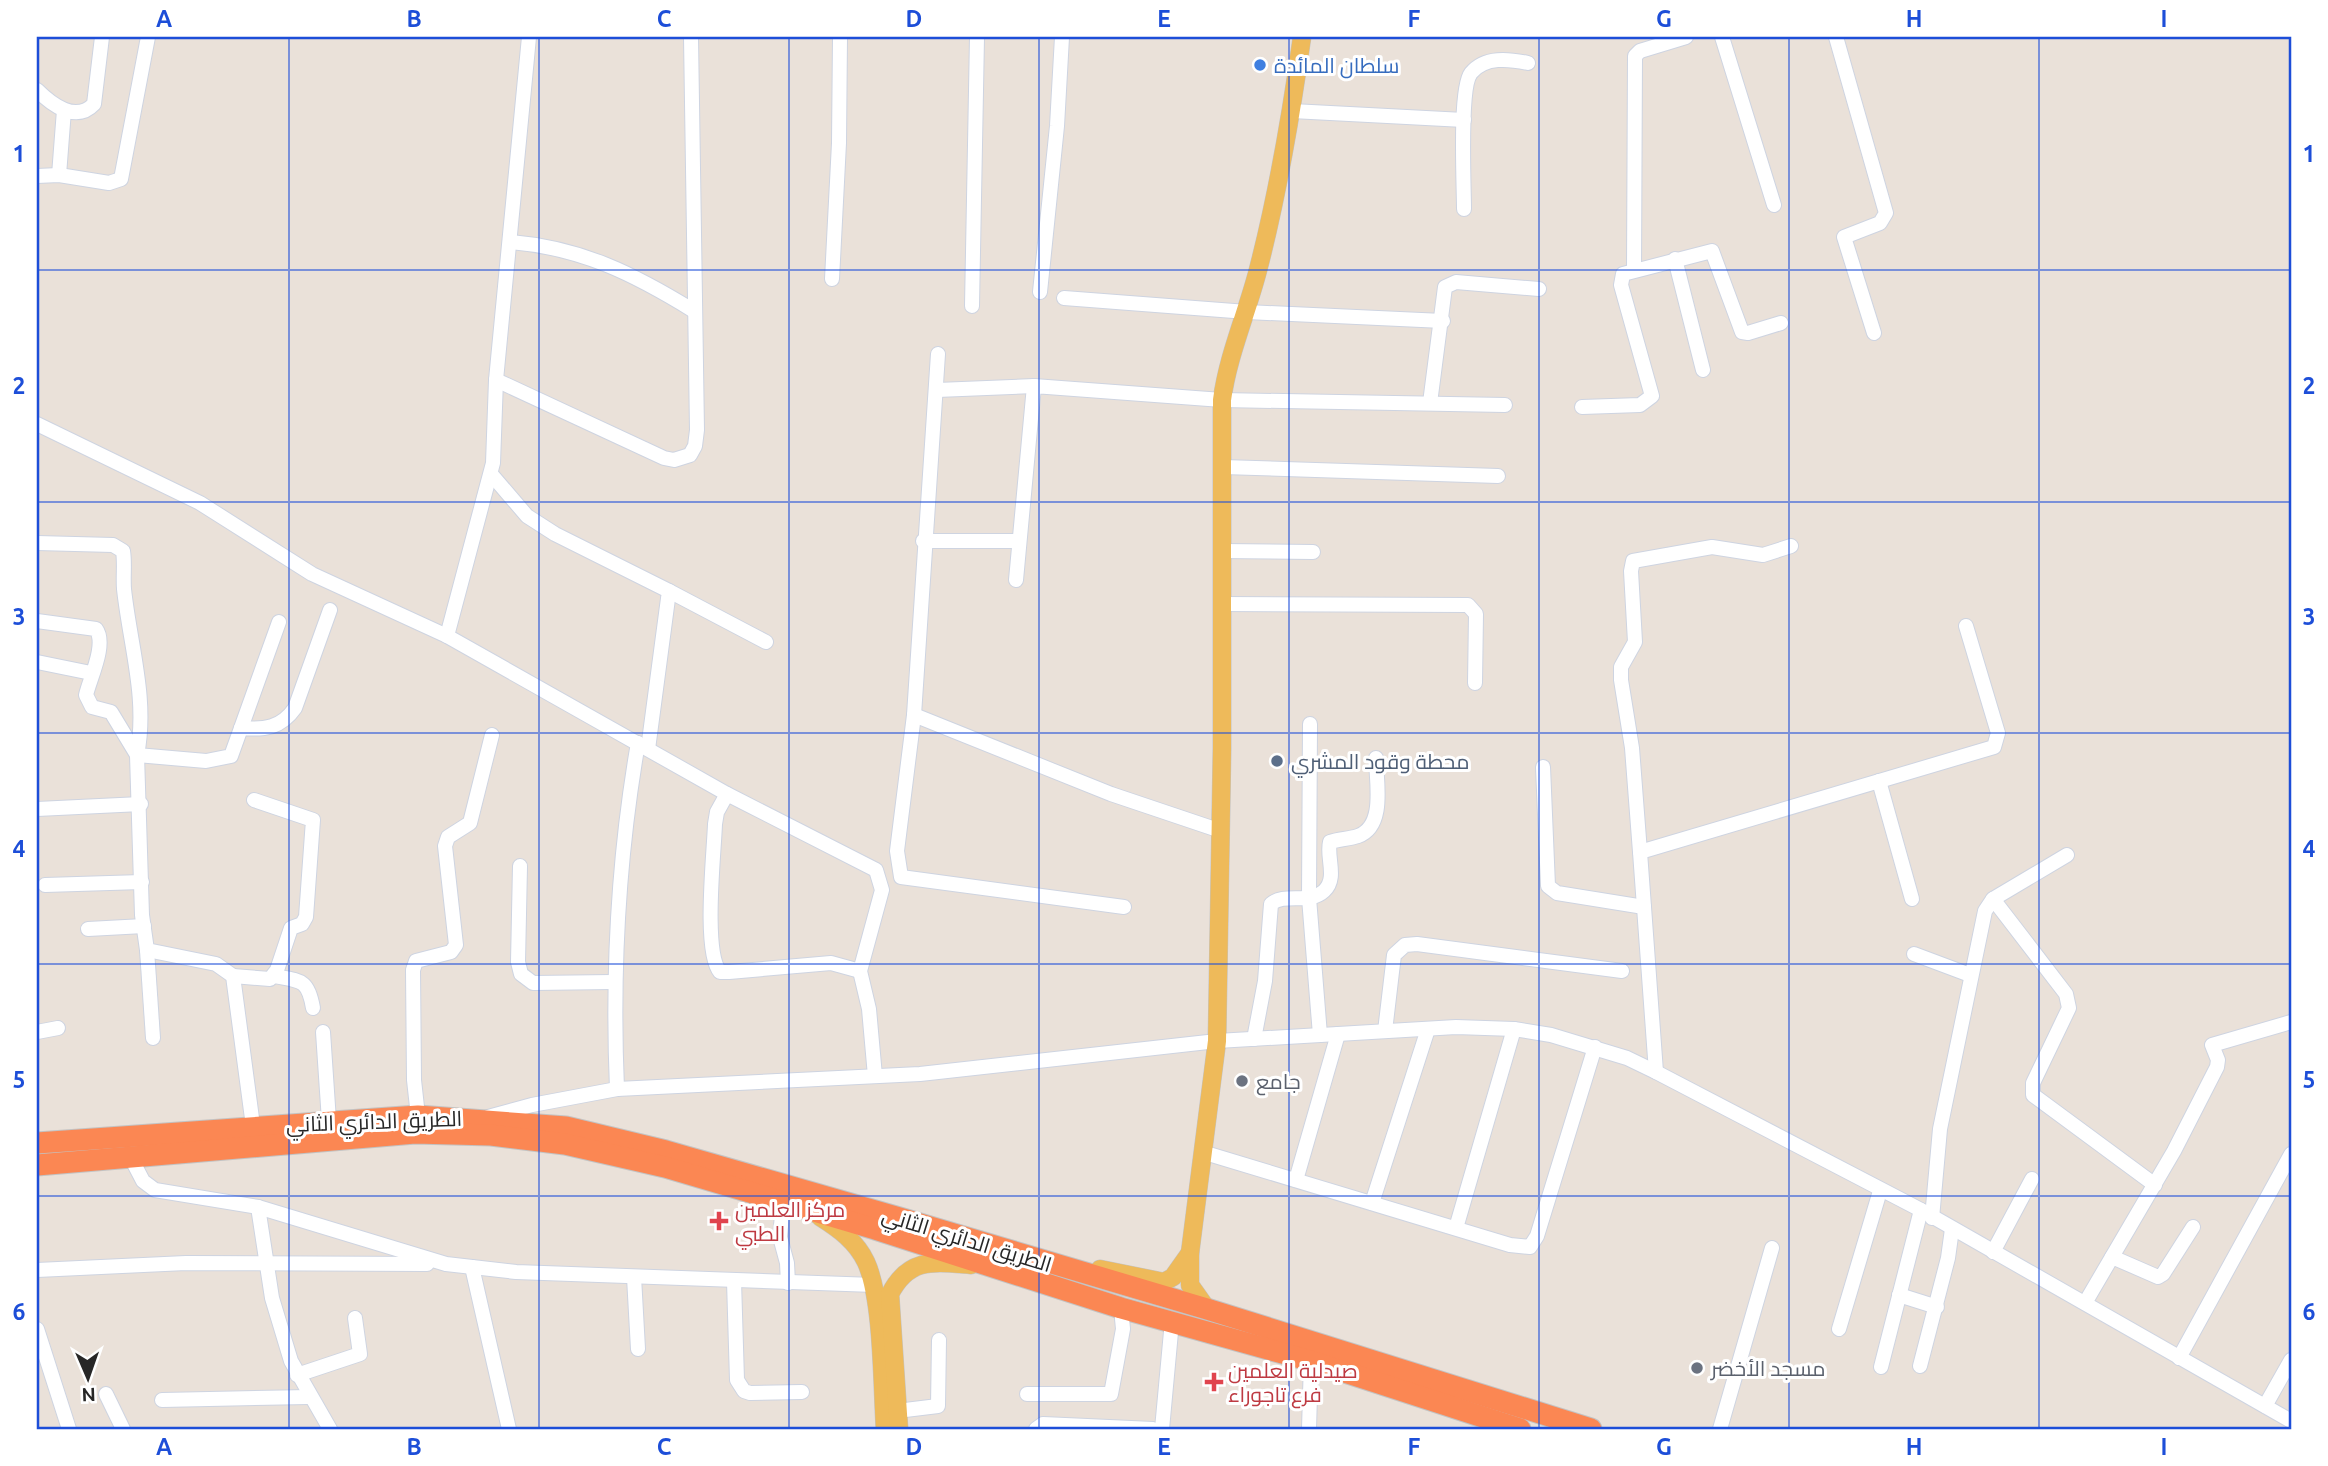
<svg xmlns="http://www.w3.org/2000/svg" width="2328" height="1466" viewBox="0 0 2328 1466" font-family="Ubuntu,Cairo,sans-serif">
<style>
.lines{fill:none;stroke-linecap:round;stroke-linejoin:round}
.minor-casing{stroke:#ced4e1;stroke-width:16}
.major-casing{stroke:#c3c3c3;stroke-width:19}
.highway-casing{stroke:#c3c3c3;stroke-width:23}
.minor{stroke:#fff;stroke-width:14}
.major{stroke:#eeba5a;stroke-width:18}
.highway{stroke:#fb8753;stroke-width:21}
.grid{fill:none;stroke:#1d4ed8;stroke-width:2;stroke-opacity:0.55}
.shop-dot{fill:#3f7fe0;stroke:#fff;stroke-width:2.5}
.service-dot{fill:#5c6f8a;stroke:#fff;stroke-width:2.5}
.worship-dot{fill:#6b7280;stroke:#fff;stroke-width:2.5}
.health-dot{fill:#e0444e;stroke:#fff;stroke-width:2.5}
.labels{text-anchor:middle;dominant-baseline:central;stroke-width:6;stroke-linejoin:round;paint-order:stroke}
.shop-label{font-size:21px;fill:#366cbe;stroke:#fff;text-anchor:start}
.service-label{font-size:21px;fill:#4e5e75;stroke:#fff;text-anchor:start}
.worship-label{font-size:21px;fill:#5b616d;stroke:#fff;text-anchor:start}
.street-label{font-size:21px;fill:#272727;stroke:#fff}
.health-label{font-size:21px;fill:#be3a42;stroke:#fff;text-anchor:start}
.neatline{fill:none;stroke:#1d4ed8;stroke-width:2.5}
.grid-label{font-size:23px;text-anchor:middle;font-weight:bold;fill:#1d4ed8}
</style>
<rect width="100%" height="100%" fill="#eae1d9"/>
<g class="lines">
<g class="minor-casing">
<g id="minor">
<polyline points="1722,37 1774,205"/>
<polyline points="1836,37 1886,213 1880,223 1844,237 1874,333"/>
<path d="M37,90C52,105 76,123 94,104L102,37"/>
<polyline points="1292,111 1464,120"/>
<polyline points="59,175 64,110"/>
<polyline points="37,176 59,175 109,183 121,179 148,37"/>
<path d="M1464,209C1464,185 1459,88 1471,73C1485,56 1509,59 1528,63"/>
<path d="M511,242C582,248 634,274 694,311"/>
<polyline points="1675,259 1703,370"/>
<polyline points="1634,270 1635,56 1640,51 1686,37"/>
<polyline points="832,279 839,143 840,37"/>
<polyline points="1040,292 1057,126 1062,37"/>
<polyline points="1064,298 1247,312 1443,321"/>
<polyline points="972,306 977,37"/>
<polyline points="938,354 914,715 897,851 901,877 1124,907"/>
<polyline points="496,380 664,458 674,460 690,455 695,446 697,430 691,37"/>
<polyline points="937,390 1034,386"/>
<polyline points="1430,403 1445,287 1456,282 1539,289"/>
<polyline points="1582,407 1640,405 1652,396 1621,285 1623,274 1712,251 1742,332 1748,333 1781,323"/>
<polyline points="37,424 200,503 312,574 447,636 727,794 876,870 882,890 860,971 869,1009 875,1076"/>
<polyline points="1223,467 1498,476"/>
<polyline points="491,474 527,516 555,534 669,591 648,749"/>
<polyline points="923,541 1019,541"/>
<path d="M37,543L113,545L123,551C125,563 123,576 124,589C130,645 148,699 137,755L206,761L231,756L279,622"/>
<polyline points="1221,551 1313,552"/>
<polyline points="1016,580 1034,386 1222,400 1505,405"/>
<polyline points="669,591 766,642"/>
<polyline points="1222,604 1468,605 1476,614 1475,683"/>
<path d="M37,621L96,629C107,644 90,678 86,695L92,707L111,712L137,755L142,915L147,950L216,964L233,976L253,1126"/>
<polyline points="447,636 493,463 496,380 529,37"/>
<polyline points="37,662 91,673"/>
<polyline points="914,715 1111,794 1221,831"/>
<polyline points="1310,724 1309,898 1320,1035"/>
<path d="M241,728C265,730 281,728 295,708L330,610"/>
<polyline points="1543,767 1548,886 1557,893 1644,907"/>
<polyline points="1879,781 1912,899"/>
<path d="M727,794L717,812L715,824C714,853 703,952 720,972H729L831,963L860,971"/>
<polyline points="37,809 141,804"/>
<polyline points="1640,852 1632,748 1621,680 1621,667 1635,642 1631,571 1633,561 1712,547 1763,555 1791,546"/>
<polyline points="520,866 518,962 521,974 533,983 613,982"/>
<polyline points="45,885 142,882"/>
<polyline points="1993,899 2066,994 2069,1008 2033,1083 2033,1095 2155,1185"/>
<polyline points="88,929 144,926"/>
<polyline points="147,950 153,1038"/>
<polyline points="1914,954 1970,975"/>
<polyline points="233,976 270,979 277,970 291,928 302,924 306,917 313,820 254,800"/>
<path d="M274,976C301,981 308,979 313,1008"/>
<polyline points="1385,1031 1394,955 1405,945 1417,944 1622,971"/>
<polyline points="37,1032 58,1028"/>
<polyline points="323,1032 329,1121"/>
<path d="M1254,1039L1265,981L1271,904C1285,892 1309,905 1324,891C1338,878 1326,857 1330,842C1339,839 1349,839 1358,836C1386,826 1376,781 1376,758"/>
<polyline points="1656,1072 1640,852 1994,747 1998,733 1966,626"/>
<path d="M617,1089C612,973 618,858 638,743"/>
<polyline points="418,1116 414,1080 413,970 416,961 451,952 456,945 445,846 448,837 470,823 492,735"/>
<polyline points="488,1117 532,1105 617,1089 920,1074 1217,1041 1456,1027 1514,1029 1551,1035 1627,1058 1656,1072 1921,1210 2291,1421"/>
<polyline points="1202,1152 1510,1245 1530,1247 1537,1236 1595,1047"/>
<polyline points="131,1158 143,1181 155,1190 258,1207 446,1264 516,1272 874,1285"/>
<polyline points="1296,1180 1338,1034"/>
<polyline points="783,1203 780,1237 787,1263 788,1283"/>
<polyline points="1372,1203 1428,1029"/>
<polyline points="258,1207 272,1298 291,1361 330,1429"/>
<polyline points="1932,1218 1940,1129 1985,911 1993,899 2067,855"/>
<polyline points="1456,1228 1514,1029"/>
<polyline points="1993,1252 2032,1179"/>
<polyline points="2112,1257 2158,1277 2163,1274 2193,1227"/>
<polyline points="472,1267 509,1429"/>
<polyline points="37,1270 186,1263 427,1264"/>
<polyline points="634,1277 638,1349"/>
<polyline points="734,1281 737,1380 744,1391 750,1393 802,1392"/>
<polyline points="1899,1295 1937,1307"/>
<polyline points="2085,1303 2174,1151 2217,1067 2218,1060 2212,1045 2291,1022"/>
<polyline points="37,1329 69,1429"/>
<polyline points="1839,1329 1880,1191"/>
<polyline points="2179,1358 2291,1154"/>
<polyline points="1920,1366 1948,1258 1952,1229"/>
<polyline points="1881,1367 1921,1210"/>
<polyline points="297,1375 360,1354 355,1318"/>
<polyline points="106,1394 123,1429"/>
<polyline points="1027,1394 1111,1394 1123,1329 1121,1308"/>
<polyline points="162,1400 309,1397"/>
<polyline points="2265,1406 2291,1360"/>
<polyline points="897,1411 938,1406 939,1340"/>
<polyline points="1036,1429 1043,1424 1153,1429"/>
<polyline points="1162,1429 1172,1321"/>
<polyline points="1309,1429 1311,1361"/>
<polyline points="1720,1429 1772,1248"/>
</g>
</g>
<g class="major-casing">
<g id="major">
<path d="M820,1217C839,1229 856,1241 866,1262C883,1299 882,1386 885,1429"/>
<polyline points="1100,1269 1164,1282 1173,1277 1190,1253"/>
<path d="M1207,1309L1190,1285V1253L1217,1041L1222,749V400C1228,355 1247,313 1258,270C1278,193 1291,116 1302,37"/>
<path d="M899,1429L890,1294C909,1257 934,1262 971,1265"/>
</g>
</g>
<g class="highway-casing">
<g id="highway">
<polyline points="37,1143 418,1116 566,1127 666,1151 900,1218 1207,1309 1591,1429"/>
<polyline points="37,1165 415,1133 491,1135 565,1144 665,1167 875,1229 1121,1308 1311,1361 1520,1429"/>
</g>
</g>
<use href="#minor" class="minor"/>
<use href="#major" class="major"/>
<use href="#highway" class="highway"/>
</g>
<path class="grid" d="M289,37V1429M539,37V1429M789,37V1429M1039,37V1429M1289,37V1429M1539,37V1429M1789,37V1429M2039,37V1429M37,270H2291M37,502H2291M37,733H2291M37,964H2291M37,1196H2291"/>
<circle class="shop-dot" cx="1260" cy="65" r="7"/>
<circle class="service-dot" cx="1277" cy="761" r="7"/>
<g class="worship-dot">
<circle cx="1242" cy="1081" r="7"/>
<circle cx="1697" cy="1368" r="7"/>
</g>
<g class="health-dot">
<path d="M715.5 1210.5h7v7h7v7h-7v7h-7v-7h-7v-7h7z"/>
<path d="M1210.5 1371.5h7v7h7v7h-7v7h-7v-7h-7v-7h7z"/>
</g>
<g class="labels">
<g class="shop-label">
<text x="1274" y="65">سلطان المائدة</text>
</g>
<g class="service-label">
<text x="1291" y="761">محطة وقود المشري</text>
</g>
<g class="worship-label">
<text x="1256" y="1081">جامع</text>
<text x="1711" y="1368">مسجد الأخضر</text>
</g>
<g class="street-label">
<text transform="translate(374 1121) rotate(-2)">الطريق الدائري الثاني</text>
<text transform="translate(967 1239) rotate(17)">الطريق الدائري الثاني</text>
</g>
<g class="health-label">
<text x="735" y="1209">مركز العلمين<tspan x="735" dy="24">الطبي</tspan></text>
<text x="1228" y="1370">صيدلية العلمين<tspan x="1228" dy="24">فرع تاجوراء</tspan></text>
</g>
</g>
<rect width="2328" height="1466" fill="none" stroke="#ffffff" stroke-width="77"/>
<g transform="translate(88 1378) rotate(178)" stroke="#ffffff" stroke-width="5" paint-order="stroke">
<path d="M0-5L12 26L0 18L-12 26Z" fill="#272727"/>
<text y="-10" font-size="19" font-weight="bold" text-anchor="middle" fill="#272727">N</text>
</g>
<rect x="38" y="38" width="2252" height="1390" class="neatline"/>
<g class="grid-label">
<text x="164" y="27">A</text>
<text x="414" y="27">B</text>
<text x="664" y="27">C</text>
<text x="914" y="27">D</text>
<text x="1164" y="27">E</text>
<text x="1414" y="27">F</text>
<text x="1664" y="27">G</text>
<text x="1914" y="27">H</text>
<text x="2164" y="27">I</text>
<text x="19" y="162">1</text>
<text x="2309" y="162">1</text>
<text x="19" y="394">2</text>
<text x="2309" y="394">2</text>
<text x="19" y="625">3</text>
<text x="2309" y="625">3</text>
<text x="19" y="857">4</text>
<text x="2309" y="857">4</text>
<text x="19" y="1088">5</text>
<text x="2309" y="1088">5</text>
<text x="19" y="1320">6</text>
<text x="2309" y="1320">6</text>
<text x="164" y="1455">A</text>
<text x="414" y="1455">B</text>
<text x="664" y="1455">C</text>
<text x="914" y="1455">D</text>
<text x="1164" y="1455">E</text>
<text x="1414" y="1455">F</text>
<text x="1664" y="1455">G</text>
<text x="1914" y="1455">H</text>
<text x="2164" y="1455">I</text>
</g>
</svg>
